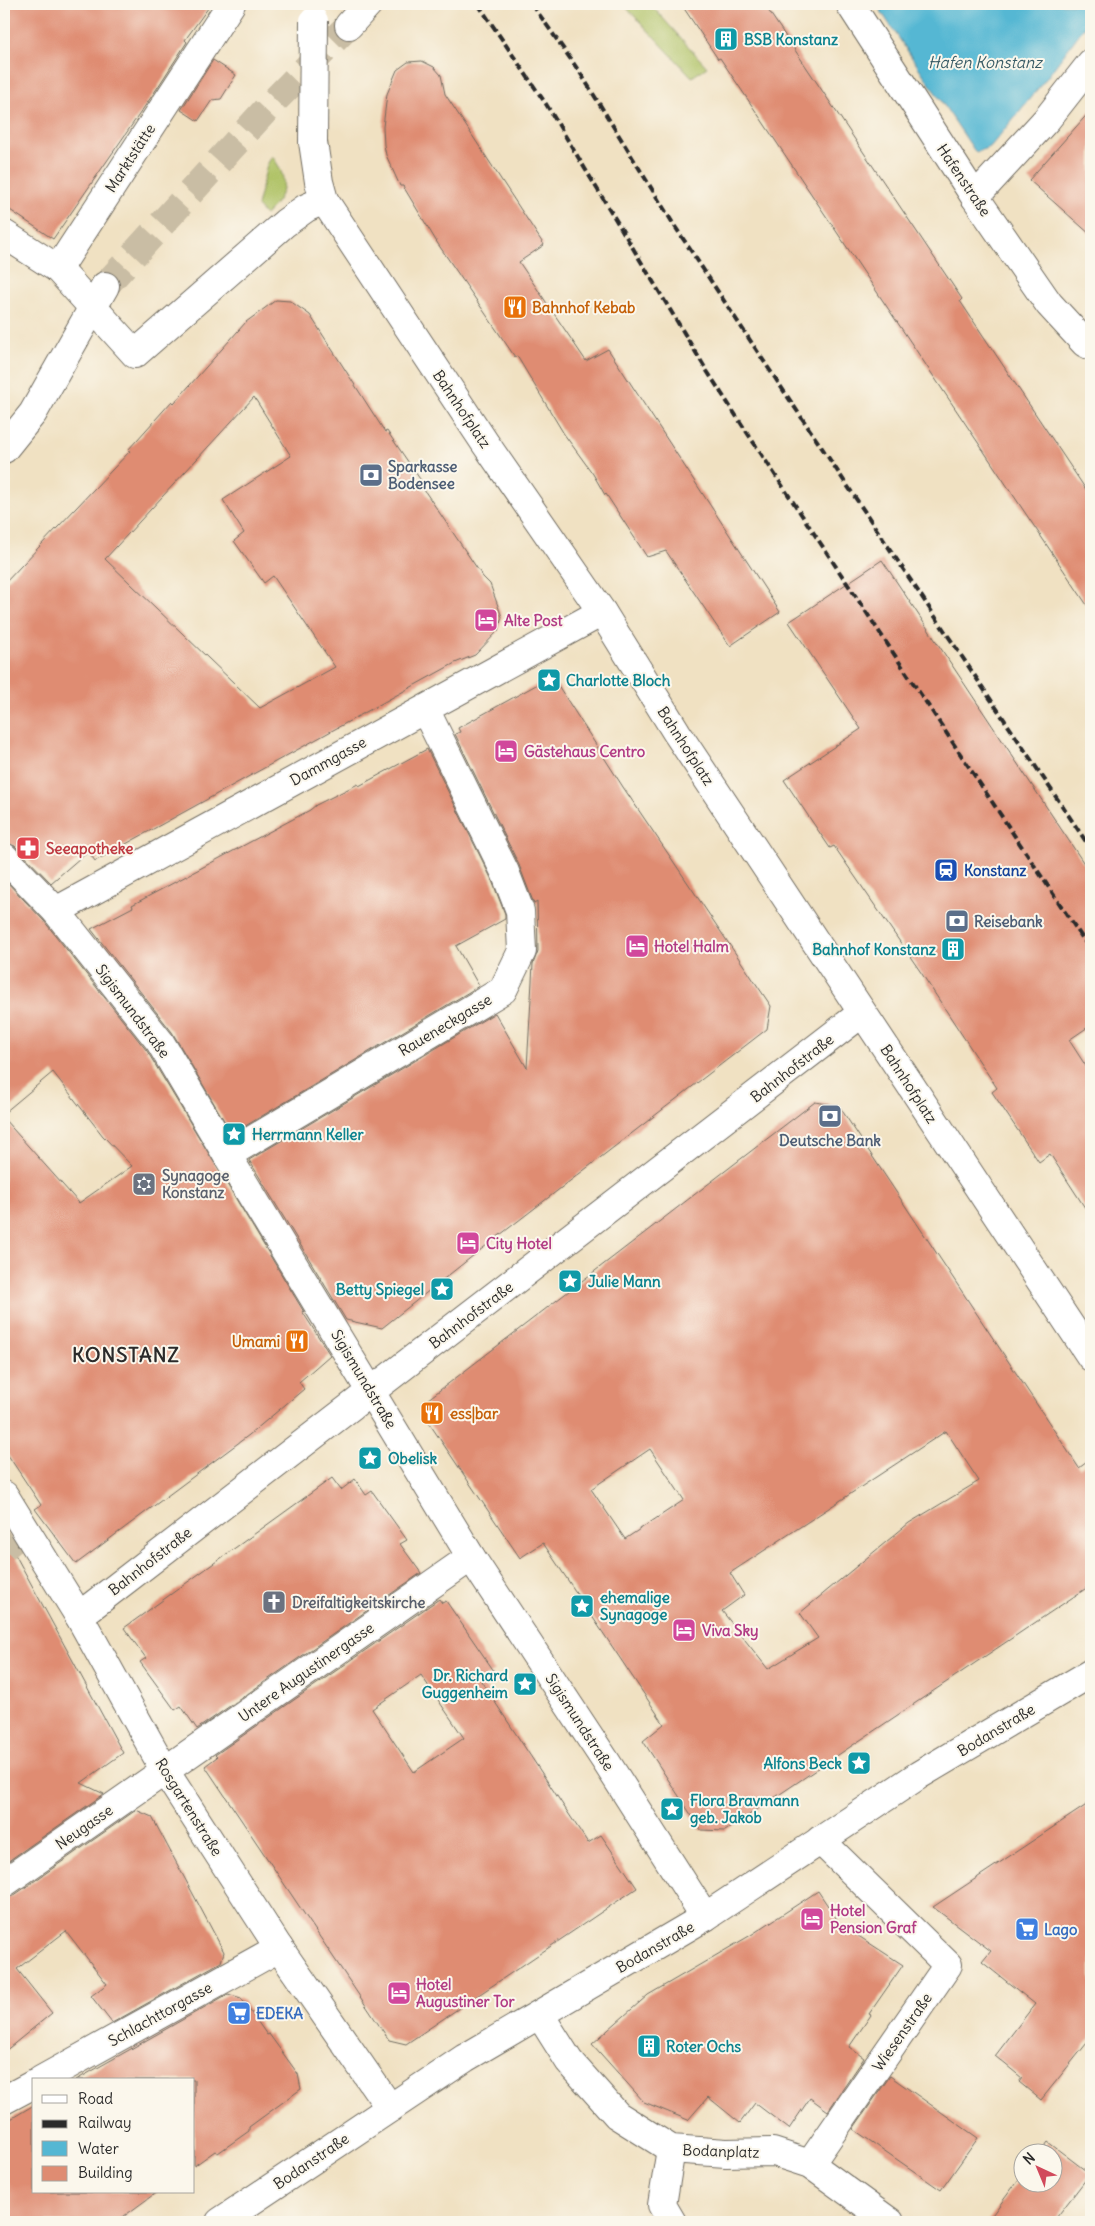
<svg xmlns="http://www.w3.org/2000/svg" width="1095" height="2226" viewBox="0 0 1095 2226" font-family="Delius,sans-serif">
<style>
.green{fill:#b0c367;stroke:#6e7749}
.water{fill:#54b7d3;stroke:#40717f}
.building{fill:#df8c72;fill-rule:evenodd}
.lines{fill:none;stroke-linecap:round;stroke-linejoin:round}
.pedestrian-tunnel{stroke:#c9bda4;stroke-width:28;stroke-dasharray:28 14;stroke-linecap:butt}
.pedestrian-casing{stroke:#706b60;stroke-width:30}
.minor-casing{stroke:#706b60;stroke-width:30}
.tertiary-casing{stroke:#706b60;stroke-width:30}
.pedestrian{stroke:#fff;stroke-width:28}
.minor{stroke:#fff;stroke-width:28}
.tertiary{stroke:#fff;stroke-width:28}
.rail{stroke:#2b2b2b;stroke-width:4;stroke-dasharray:8 4;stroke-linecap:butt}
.tertiary-bridge-casing{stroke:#706b60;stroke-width:30;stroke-linecap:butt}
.tertiary-bridge{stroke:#fff;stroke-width:28}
.labels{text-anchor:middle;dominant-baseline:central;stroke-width:4;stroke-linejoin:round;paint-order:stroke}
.culture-label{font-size:15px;font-weight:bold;fill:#0d838f;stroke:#fbf7ec;text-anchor:start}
.street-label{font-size:15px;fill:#2b2b2b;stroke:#fbf7ec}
.food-label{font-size:15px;font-weight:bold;fill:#c56008;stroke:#fbf7ec;text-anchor:start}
.service-label{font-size:15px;font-weight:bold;fill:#4e5e75;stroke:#fbf7ec;text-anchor:start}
.hotel-label{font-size:15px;font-weight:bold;fill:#b23c85;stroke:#fbf7ec;text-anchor:start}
.health-label{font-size:15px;font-weight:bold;fill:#be3a42;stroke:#fbf7ec;text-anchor:start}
.transit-label{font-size:15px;font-weight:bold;fill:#164399;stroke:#fbf7ec;text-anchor:start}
.worship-label{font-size:15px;font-weight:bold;fill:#5b616d;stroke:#fbf7ec;text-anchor:start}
.shop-label{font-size:15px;font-weight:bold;fill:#366cbe;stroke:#fbf7ec;text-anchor:start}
.water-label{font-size:16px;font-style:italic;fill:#395c66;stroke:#fbf7ec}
.district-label{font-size:20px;font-weight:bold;letter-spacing:1px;fill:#2b2b2b;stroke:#fbf7ec}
</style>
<rect width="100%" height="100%" fill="#fbf7ec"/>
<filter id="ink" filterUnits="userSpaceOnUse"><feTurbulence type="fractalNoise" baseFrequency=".02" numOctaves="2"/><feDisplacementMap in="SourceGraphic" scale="10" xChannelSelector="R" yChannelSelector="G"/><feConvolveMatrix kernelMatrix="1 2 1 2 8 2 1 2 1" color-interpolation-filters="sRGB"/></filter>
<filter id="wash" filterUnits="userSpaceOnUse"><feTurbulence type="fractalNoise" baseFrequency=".0096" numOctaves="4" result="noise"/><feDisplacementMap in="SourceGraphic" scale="20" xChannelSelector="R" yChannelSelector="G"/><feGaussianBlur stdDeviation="1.12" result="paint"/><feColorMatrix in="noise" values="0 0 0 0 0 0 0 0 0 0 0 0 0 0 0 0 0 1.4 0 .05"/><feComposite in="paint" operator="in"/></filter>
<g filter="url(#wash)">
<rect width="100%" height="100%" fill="#f0e1c2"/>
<g class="green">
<polygon points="623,4 650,4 707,67 692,77"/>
<path d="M272,156C290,180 286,195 265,215L257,206L267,165Z"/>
</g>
<polygon class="water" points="876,4 1091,4 1091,18 1045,80 991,146 976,153"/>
<g id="blocks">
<g class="building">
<polygon points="4,4 211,4 185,40 187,42 154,93 53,239 4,206"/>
<polygon points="681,4 764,4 962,299 960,301 1091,497 1091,611 720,58 718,59"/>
<polygon points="213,60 236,75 221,99 212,100 198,121 181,110"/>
<polygon points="422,61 434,67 441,75 445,94 544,245 519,262 586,361 608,349 780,612 730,646 666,551 647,557 606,494 605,495 593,474 564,434 517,356 515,357 438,244 403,186 400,186 386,155 384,145 383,127 387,94 397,70 408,62"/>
<polygon points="1091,110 1091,235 1029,180"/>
<path d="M276,300L290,301L310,315L385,432L387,431L422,482L420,484L483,577L490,584L502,617L498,631L475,655L455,663L95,861L88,851L51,883L15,846L4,842V584L130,451L128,450L172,401L174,403L246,322ZM254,397L291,456L223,500L244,533L234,541L264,583L273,576L335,667L260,708L105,559Z"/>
<polygon points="882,560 1091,874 1091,1025 1069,1040 1091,1074 1091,1217 1050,1154 1039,1162 992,1092 997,1088 922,974 834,846 830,848 784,780 861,729 789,622"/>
<polygon points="538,684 559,687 623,787 771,1006 767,1029 474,1255 382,1328 346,1320 249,1160 495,1013 527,1068 533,964 538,951 537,902 534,904 519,865 455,734 460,732 458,728"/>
<polygon points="427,749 491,878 505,914 505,919 456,946 479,986 232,1134 172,1032 91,929 133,907 132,905 310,810 316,805 358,784 359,786"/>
<polygon points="4,879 44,921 147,1051 304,1312 302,1311 330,1355 299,1382 304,1389 249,1435 76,1564 35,1509 41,1505 4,1449 4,1119 79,1203 132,1166 103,1136 53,1072 4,1113"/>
<path d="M815,1102L839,1106L1079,1468L1091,1459V1585L725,1831L701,1830L643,1741L664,1724L543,1543L520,1558L425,1417L427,1400ZM946,1431L979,1481L909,1523L800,1613L818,1638L768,1669L722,1611L744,1595L730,1573ZM650,1449L684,1500L625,1539L591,1489Z"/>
<polygon points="332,1478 341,1490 355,1479 366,1495 372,1491 407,1540 400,1544 421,1573 197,1729 181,1706 175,1710 140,1662 146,1658 124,1628"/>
<polygon points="4,1534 123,1753 81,1783 104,1794 4,1864"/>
<path d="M439,1599L442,1603L446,1601L494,1671L481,1681L588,1843L601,1835L637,1888L406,2044L389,2040L205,1766L217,1757L215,1755ZM421,1675L464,1738L414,1772L372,1709Z"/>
<polygon points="1091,1802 1091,2038 1041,2100 1019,2082 1022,2078 995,2056 1035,2004 982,1962 991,1951 933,1907"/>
<polygon points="136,1810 152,1817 224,1952 221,1962 112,2023 91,1996 107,1984 66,1931 17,1969 52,2013 4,2052 4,1898 13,1896"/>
<polygon points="818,1891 840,1924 903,1965 869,2014 871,2015 849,2047 864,2058 828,2111 810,2098 789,2129 755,2103 740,2123 708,2097 688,2120 644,2102 592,2044 648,1995 751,1935"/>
<polygon points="228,1994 241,1998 267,2035 269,2034 298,2074 301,2089 249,2127 249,2131 218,2153 215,2151 194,2166 194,2080 76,2080"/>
<polygon points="890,2076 978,2138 941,2190 853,2129"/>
<polygon points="34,2105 34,2192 157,2192 116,2222 4,2222 4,2123"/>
<polygon points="1048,2142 1090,2174 1053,2222 987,2222 1022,2175 1022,2184 1052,2184 1052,2154 1039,2154"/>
</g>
</g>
</g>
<g filter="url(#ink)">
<use href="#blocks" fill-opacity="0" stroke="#706b60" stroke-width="1"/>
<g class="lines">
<g class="pedestrian-tunnel">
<polyline points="105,286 273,102 349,25"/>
<polyline points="4,1547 14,1539"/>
</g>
<g class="pedestrian-casing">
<g id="pedestrian">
<polyline points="231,4 58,269 135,354 285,223 306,208 324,200"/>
<polyline points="850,4 975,197 1049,304 1085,343 1091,346"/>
<polyline points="349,25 368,4"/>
<polyline points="975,197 1047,119 1091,63"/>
<polyline points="4,234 58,269"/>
<polyline points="4,449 33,413 105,286"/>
<polyline points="4,857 56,911"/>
<polyline points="4,1495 79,1616 165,1771 279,1948 390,2108"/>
<polyline points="79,1616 862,1013"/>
<polyline points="4,1883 471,1557 227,1155"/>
<polyline points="41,2080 279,1948"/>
<polyline points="4,2100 34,2084"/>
</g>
</g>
<g class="minor-casing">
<g id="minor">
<polyline points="425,709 505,872 520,911 522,951 503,990 227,1155 160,1042 56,911 602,612 677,733 1091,1357"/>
<polyline points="471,1557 605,1760 705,1917"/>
<polyline points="540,2015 569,2061 617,2115 671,2149 726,2153 773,2152 810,2164 890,2222"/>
<polyline points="671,2149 662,2205 672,2222"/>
<polyline points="810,2164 948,1965 820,1840"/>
</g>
</g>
<g class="tertiary-casing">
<g id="tertiary">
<polyline points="313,142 319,182 324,200 485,443 602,612"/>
<polyline points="220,2222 465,2058 705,1917 919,1775 1091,1673"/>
</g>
</g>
<use href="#pedestrian" class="pedestrian"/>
<use href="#minor" class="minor"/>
<use href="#tertiary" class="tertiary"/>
<g class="rail">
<polyline points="478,4 546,104 707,371 746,431 1091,951"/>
<polyline points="532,4 581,74 674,225 767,366 1091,849"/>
</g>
<g class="tertiary-bridge-casing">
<polyline id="tertiary-bridge" points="313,142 314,21"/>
</g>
<use href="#tertiary-bridge" class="tertiary-bridge"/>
</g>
</g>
<defs>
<g id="building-square" transform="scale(1.25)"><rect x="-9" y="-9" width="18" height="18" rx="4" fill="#0f9aa8" stroke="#fbf7ec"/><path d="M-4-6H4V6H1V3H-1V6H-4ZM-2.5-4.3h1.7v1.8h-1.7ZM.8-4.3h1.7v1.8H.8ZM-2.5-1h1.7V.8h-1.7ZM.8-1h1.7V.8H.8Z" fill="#fff"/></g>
<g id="restaurant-square" transform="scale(1.25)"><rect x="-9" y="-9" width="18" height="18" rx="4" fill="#e8710a" stroke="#fbf7ec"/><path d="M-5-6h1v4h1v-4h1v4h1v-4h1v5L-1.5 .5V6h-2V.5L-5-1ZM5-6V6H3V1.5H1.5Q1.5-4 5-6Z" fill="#fff"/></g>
<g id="bank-square" transform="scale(1.25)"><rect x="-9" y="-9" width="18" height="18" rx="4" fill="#5c6f8a" stroke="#fbf7ec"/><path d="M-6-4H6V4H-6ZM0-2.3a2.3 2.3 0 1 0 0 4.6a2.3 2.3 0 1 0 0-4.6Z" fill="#fff"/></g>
<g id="hotel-square" transform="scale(1.25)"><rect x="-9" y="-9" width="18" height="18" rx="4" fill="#d1479c" stroke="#fbf7ec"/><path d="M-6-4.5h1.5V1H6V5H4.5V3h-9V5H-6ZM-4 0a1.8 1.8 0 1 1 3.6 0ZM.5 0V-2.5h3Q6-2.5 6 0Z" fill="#fff"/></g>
<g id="sight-square" transform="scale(1.25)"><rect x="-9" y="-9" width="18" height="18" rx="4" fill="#0f9aa8" stroke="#fbf7ec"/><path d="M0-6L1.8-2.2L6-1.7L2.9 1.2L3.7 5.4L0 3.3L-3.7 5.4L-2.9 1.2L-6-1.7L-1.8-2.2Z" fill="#fff"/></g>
<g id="pharmacy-square" transform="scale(1.25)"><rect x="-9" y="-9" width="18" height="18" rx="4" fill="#e0444e" stroke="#fbf7ec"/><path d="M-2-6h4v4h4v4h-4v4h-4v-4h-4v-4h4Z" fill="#fff"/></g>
<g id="station-square" transform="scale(1.25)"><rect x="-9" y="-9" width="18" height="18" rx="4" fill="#1a4fb4" stroke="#fbf7ec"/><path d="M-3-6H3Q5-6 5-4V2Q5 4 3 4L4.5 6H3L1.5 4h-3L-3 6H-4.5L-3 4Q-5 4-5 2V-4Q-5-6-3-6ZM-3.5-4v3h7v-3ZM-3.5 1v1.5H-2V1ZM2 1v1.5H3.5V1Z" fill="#fff"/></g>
<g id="synagogue-square" transform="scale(1.25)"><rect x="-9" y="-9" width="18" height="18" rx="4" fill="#6b7280" stroke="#fbf7ec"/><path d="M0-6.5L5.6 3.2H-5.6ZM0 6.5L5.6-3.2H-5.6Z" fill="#fff"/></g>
<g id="church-square" transform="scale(1.25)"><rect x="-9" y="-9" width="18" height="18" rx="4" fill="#6b7280" stroke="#fbf7ec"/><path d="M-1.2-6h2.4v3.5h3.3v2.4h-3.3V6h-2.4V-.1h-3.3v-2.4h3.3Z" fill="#fff"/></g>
<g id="supermarket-square" transform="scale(1.25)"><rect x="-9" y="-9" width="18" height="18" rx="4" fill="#3f7fe0" stroke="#fbf7ec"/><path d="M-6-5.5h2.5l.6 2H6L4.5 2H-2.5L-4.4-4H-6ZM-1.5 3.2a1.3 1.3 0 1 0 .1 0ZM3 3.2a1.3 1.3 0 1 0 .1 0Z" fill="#fff"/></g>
</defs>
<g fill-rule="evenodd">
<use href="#building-square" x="726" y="39"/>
<use href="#restaurant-square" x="515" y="307"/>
<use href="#bank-square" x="371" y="475"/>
<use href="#hotel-square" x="486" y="620"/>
<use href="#sight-square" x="549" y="680"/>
<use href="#hotel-square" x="506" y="751"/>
<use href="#pharmacy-square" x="28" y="848"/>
<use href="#station-square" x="946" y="870"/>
<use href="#bank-square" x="957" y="921"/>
<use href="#hotel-square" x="637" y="946"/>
<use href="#building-square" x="953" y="949"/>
<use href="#bank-square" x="830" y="1116"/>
<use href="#sight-square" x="234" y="1134"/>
<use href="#synagogue-square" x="144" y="1184"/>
<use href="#hotel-square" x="468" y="1243"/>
<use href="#sight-square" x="570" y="1281"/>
<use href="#sight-square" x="442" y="1289"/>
<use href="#restaurant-square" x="297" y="1341"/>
<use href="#restaurant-square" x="432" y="1413"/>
<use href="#sight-square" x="370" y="1458"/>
<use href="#church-square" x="274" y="1602"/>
<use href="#sight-square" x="582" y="1606"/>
<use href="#hotel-square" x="684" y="1630"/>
<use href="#sight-square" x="525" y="1684"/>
<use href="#sight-square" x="859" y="1763"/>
<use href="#sight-square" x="672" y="1809"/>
<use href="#hotel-square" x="812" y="1919"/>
<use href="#supermarket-square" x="1027" y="1929"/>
<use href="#hotel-square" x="399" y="1993"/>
<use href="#supermarket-square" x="239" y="2013"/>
<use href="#building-square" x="649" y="2046"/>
</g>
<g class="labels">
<g class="culture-label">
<text x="744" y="39">BSB Konstanz</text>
<text x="566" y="680">Charlotte Bloch</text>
<text x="936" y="949" text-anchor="end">Bahnhof Konstanz</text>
<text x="252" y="1134">Herrmann Keller</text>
<text x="588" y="1281">Julie Mann</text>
<text x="424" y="1289" text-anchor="end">Betty Spiegel</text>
<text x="388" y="1458">Obelisk</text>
<text x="600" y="1597">ehemalige<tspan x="600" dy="17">Synagoge</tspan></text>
<text x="508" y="1675" text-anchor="end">Dr. Richard<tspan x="508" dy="17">Guggenheim</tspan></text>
<text x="842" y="1763" text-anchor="end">Alfons Beck</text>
<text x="690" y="1800">Flora Bravmann<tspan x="690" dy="17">geb. Jakob</tspan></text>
<text x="666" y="2046">Roter Ochs</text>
</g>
<g class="street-label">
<text transform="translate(130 158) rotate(-57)">Marktstätte</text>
<text transform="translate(964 180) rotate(56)">Hafenstraße</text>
<text transform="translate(462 409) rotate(56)">Bahnhofplatz</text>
<text transform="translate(686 746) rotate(57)">Bahnhofplatz</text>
<text transform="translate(328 761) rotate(-29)">Dammgasse</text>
<text transform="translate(133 1011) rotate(53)">Sigismundstraße</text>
<text transform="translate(445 1025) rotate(-31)">Raueneckgasse</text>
<text transform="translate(792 1068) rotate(-38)">Bahnhofstraße</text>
<text transform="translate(909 1084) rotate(57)">Bahnhofplatz</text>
<text transform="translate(471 1315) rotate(-37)">Bahnhofstraße</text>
<text transform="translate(364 1379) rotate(59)">Sigismundstraße</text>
<text transform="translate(150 1561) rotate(-38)">Bahnhofstraße</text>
<text transform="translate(306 1672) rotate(-35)">Untere Augustinergasse</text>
<text transform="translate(580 1722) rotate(57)">Sigismundstraße</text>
<text transform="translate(996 1730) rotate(-31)">Bodanstraße</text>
<text transform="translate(189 1807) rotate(58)">Rosgartenstraße</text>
<text transform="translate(84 1827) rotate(-35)">Neugasse</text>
<text transform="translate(655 1947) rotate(-30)">Bodanstraße</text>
<text transform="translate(160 2014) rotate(-29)">Schlachttorgasse</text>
<text transform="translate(902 2032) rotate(-55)">Wiesenstraße</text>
<text transform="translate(721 2151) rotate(2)">Bodanplatz</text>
<text transform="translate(311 2161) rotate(-34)">Bodanstraße</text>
</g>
<g class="food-label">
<text x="532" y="307">Bahnhof Kebab</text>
<text x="280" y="1341" text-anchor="end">Umami</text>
<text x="450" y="1413">ess|bar</text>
</g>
<g class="service-label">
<text x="388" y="466">Sparkasse<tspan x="388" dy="17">Bodensee</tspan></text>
<text x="974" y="921">Reisebank</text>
<text x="830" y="1140" text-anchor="middle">Deutsche Bank</text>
</g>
<g class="hotel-label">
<text x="504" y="620">Alte Post</text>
<text x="524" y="751">Gästehaus Centro</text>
<text x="654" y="946">Hotel Halm</text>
<text x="486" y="1243">City Hotel</text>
<text x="702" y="1630">Viva Sky</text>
<text x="830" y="1910">Hotel<tspan x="830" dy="17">Pension Graf</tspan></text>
<text x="416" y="1984">Hotel<tspan x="416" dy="17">Augustiner Tor</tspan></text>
</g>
<g class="health-label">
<text x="46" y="848">Seeapotheke</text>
</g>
<g class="transit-label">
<text x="964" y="870">Konstanz</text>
</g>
<g class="worship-label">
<text x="162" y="1175">Synagoge<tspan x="162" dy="17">Konstanz</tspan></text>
<text x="292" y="1602">Dreifaltigkeitskirche</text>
</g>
<g class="shop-label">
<text x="1044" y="1929">Lago</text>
<text x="256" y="2013">EDEKA</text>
</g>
<g class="water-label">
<text x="985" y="62">Hafen Konstanz</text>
</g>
<g class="district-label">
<text x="126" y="1354">KONSTANZ</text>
</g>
</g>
<rect width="1095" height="2226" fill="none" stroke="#fbf7ec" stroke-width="20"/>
<rect x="32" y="2078" width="162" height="115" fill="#fbf7ec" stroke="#a8a59f"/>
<rect x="42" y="2095" width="25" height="8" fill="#ffffff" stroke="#a8a59f"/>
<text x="78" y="2104" font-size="15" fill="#2b2b2b">Road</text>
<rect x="42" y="2120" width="25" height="8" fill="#2b2b2b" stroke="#a8a59f"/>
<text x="78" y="2128" font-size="15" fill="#2b2b2b">Railway</text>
<rect x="42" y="2141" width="25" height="15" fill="#54b7d3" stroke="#a8a59f"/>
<text x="78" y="2154" font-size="15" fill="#2b2b2b">Water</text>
<rect x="42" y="2166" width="25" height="15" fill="#df8c72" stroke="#a8a59f"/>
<text x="78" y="2178" font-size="15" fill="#2b2b2b">Building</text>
<g transform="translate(1038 2168) rotate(316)"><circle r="24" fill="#fbf7ec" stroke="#a8a59f"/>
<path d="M0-4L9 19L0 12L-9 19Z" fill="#d1495b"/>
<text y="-8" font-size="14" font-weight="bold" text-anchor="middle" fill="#2b2b2b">N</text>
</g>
</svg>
